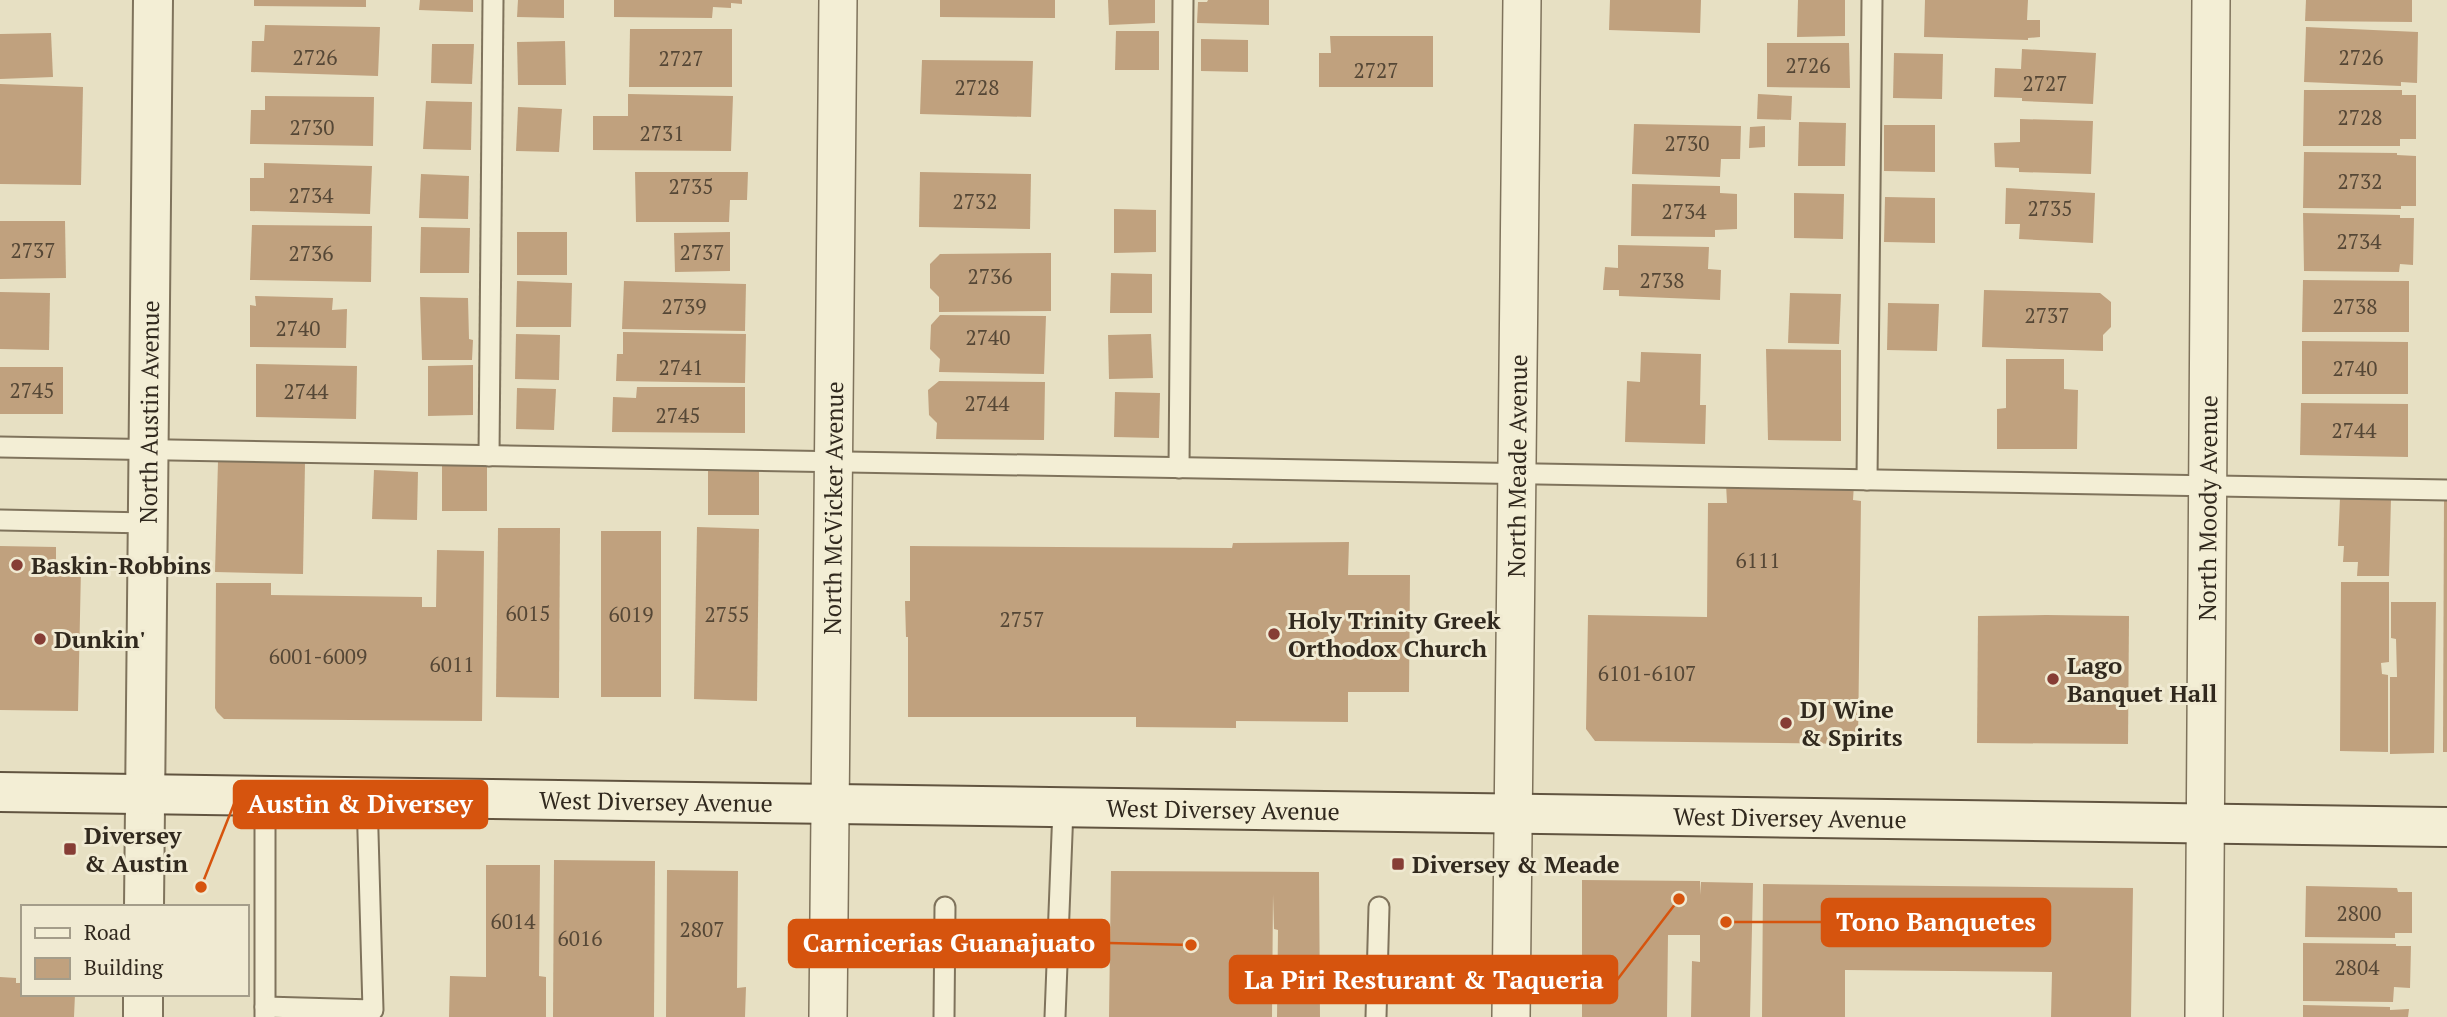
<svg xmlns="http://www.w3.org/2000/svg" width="2447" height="1017" viewBox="0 0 2447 1017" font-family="'PT Serif',serif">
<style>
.building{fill:#c0a17e}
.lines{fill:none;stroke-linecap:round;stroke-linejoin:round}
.service-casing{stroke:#7f735c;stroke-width:23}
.minor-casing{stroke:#7f735c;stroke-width:40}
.tertiary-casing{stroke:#7f735c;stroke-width:42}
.secondary-casing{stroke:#615440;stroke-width:42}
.service{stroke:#f3eed5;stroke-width:19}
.minor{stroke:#f3eed5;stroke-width:37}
.tertiary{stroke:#f3eed5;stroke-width:38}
.secondary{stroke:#f3eed5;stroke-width:38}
.poi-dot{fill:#863d35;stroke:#f0ead2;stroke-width:2.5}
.labels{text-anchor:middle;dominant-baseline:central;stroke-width:6;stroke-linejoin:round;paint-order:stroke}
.number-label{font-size:21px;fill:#554736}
.street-label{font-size:24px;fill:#31291e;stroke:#f0ead2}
.poi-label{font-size:24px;font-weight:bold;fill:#31291e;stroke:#f0ead2;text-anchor:start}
.leader{fill:none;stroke:#d6540e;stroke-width:2.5}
.callout-dot{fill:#d6540e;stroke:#f0ead2;stroke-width:2.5}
.callout{fill:#d6540e;stroke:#d6540e;stroke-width:2.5}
.callout-label{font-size:26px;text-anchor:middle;font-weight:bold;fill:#fff}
</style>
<rect width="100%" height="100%" fill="#e7e0c3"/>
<g class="building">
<polygon points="254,0 366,0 366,7 254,6"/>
<polygon points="420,0 473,0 473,12 419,10"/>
<polygon points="518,0 564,0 564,18 517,17"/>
<polygon points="614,0 742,0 742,4 731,3 731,8 713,7 712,18 614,17"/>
<polygon points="940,0 1055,0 1055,18 940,17"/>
<polygon points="1108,0 1155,0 1155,23 1109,25"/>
<polygon points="1208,0 1269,0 1269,25 1197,23 1198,2 1207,2"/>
<polygon points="1610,0 1701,0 1700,33 1609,30"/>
<polygon points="1798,0 1845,0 1845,36 1797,37"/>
<polygon points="1925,0 2028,0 2027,20 2040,20 2040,37 2028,38 2028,40 1924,37"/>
<polygon points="2306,0 2412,0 2412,22 2305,21"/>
<polygon points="265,25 380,27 378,76 251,72 252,41 264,41"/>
<polygon points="2306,27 2418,32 2417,83 2401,82 2401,86 2304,82"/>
<polygon points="630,29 732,29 732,87 629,87"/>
<polygon points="1116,31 1159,31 1159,70 1115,70"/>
<polygon points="51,33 53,77 0,79 0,34"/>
<polygon points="1330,36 1433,36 1433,87 1319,87 1319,53 1331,53"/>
<polygon points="1201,39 1248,40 1248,72 1201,71"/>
<polygon points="565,41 566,85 518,85 517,42"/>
<polygon points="1767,43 1849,43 1850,88 1767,87"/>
<polygon points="432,44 474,44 472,84 431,83"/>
<polygon points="2022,49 2096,53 2093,104 2022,101 2022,98 1994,97 1995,68 2021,69"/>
<polygon points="1894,53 1943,54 1942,99 1893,98"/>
<polygon points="922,60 1033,61 1031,117 920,114"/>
<polygon points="0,84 83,87 81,185 0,184"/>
<polygon points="2304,90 2402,90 2402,95 2416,95 2416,139 2400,139 2400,146 2303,146"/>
<polygon points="628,94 733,96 731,151 593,150 593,116 628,116"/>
<polygon points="1758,94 1792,96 1791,120 1757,119"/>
<polygon points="265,96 374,97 373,146 250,144 251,110 265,110"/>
<polygon points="426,101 472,102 471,150 423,149"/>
<polygon points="518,107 562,109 559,152 516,151"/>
<polygon points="2020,119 2093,121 2091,174 2019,172 2019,168 1995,167 1994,143 2020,142"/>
<polygon points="1799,122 1846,123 1845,166 1798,166"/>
<polygon points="1634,124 1741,126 1740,159 1721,159 1720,177 1632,174"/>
<polygon points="1884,125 1935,125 1935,172 1884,171"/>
<polygon points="1765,126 1765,147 1749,148 1750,127"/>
<polygon points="2304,152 2397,153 2397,155 2416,156 2416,206 2401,206 2401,209 2303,208"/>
<polygon points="264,163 372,166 370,214 250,211 250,178 264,178"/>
<polygon points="635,172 748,172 747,200 730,200 729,222 636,222"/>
<polygon points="920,172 1031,174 1030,229 919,227"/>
<polygon points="421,174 469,176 468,219 419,218"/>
<polygon points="1632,184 1720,186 1720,193 1737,194 1737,229 1715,230 1715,237 1631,236"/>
<polygon points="2006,188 2095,193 2093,243 2019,239 2020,224 2005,224"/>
<polygon points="1794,193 1844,194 1843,239 1794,238"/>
<polygon points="1885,197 1935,198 1935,243 1884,242"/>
<polygon points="1114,209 1156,210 1156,252 1114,253"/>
<polygon points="2303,213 2400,215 2400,218 2414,218 2413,265 2400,264 2399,272 2304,271"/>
<polygon points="0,221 65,221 66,278 0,279"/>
<polygon points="252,225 372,226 371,282 250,280"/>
<polygon points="421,227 470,228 469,273 420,273"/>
<rect x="517" y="232" width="50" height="43"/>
<polygon points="730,232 730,271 675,272 674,233"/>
<polygon points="1618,245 1709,247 1708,269 1721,270 1720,300 1619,296 1619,290 1603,290 1605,267 1618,268"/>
<polygon points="1051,253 1051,311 939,312 939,297 930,288 930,264 940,254"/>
<polygon points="1111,273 1152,274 1152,313 1110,313"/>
<polygon points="2303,280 2409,281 2409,332 2302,332"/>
<polygon points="517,281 572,283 571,327 516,327"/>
<polygon points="624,281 746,284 745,331 622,329"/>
<polygon points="1984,290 2100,293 2111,302 2111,327 2103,335 2103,351 1982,347"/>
<polygon points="0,292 50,293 49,350 0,349"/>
<polygon points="1790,293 1841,294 1839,344 1788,343"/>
<polygon points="255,296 333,298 332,310 347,309 346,348 250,347 250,305 256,306"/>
<polygon points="420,297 468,298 469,339 473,340 472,360 422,360"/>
<polygon points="1888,303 1939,304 1937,351 1887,350"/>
<polygon points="940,315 1046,316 1044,374 939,372 940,359 930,349 931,325"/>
<polygon points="623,332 746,334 745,383 616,381 617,354 623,354"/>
<polygon points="516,334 560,335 559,380 515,379"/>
<polygon points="1151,334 1153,378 1109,379 1108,335"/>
<polygon points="2302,341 2408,342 2408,394 2302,394"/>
<polygon points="1766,349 1841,350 1841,441 1768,440"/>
<polygon points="1641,352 1701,354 1700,405 1706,405 1705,444 1625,442 1627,381 1640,382"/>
<polygon points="2006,359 2064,359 2064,389 2078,390 2077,449 1997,449 1997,409 2006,408"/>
<polygon points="256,364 357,366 356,419 256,417"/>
<polygon points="473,365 473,415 428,416 428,366"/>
<rect x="0" y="367" width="63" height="47"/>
<polygon points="939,381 1045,382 1044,440 936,439 937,423 929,415 928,390"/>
<polygon points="637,387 745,387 745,433 612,432 613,397 636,398"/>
<polygon points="517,388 556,389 554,430 516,429"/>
<polygon points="1115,392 1160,393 1159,438 1114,437"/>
<polygon points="2301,403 2408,404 2408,457 2300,455"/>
<polygon points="218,461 305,463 303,574 215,572"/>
<polygon points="487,465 487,511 442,511 442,466"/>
<polygon points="708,469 759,470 759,515 708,515"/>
<polygon points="374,470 418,472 417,520 372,519"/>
<polygon points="1726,484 1854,484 1853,500 1861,501 1858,744 1595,741 1586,729 1588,615 1707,617 1708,503 1727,503"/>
<polygon points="2340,498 2391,499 2389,576 2357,576 2358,562 2343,562 2344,546 2338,546"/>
<polygon points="2444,499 2447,499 2447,752 2443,752"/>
<polygon points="697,527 759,529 757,701 694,699"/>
<polygon points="498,528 560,528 559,698 496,697"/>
<rect x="601" y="531" width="60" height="166"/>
<polygon points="1349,542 1348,575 1410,575 1409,692 1348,692 1348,722 1236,721 1236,728 1136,727 1136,717 908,717 908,637 906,637 905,601 910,601 910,546 1232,548 1233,543"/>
<polygon points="0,546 56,547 56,567 81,568 78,711 0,710"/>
<polygon points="437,550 484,551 482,721 224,719 217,712 215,708 216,583 271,583 271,595 422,597 422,607 436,607"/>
<polygon points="2341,582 2389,582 2389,662 2381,663 2382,674 2388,675 2388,752 2340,751"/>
<polygon points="2391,602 2436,602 2434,753 2390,754 2390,677 2397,677 2396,639 2391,638"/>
<polygon points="2046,615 2129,616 2128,744 1977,743 1978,616"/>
<polygon points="554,860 655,861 654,1017 553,1017"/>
<polygon points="486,865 540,865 539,976 546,977 546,1017 449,1017 450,976 486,977"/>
<polygon points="667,870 738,871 737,988 746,987 745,1017 666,1017"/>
<polygon points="1111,871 1319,872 1320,1017 1277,1017 1278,930 1274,929 1273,894 1272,1017 1109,1017"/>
<polygon points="1582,880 1700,881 1700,895 1701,882 1753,883 1750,1017 1691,1017 1692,961 1700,962 1700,935 1668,935 1667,1017 1582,1017"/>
<polygon points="1763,884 2133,888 2131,1017 2051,1017 2052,972 1845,970 1845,1017 1762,1017"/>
<polygon points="2306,886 2397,888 2398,892 2412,892 2412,933 2395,933 2395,938 2305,937"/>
<polygon points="2303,943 2396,944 2396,946 2411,946 2410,988 2394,987 2393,1002 2303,1001"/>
<polygon points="0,977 16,978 16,983 23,983 23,994 75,994 74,1017 0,1017"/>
<polygon points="2303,1005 2390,1007 2390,1010 2409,1009 2408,1017 2303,1017"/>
</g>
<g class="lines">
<g class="service-casing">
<g id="service">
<polyline points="0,447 2447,490"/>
<polyline points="489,456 493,0"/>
<polyline points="1179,468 1183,0"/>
<polyline points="1867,480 1872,0"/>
<polyline points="0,520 148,523"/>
<polyline points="265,797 265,1017"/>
<polyline points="265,1007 373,1010 367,798"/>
<polyline points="944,1017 945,907"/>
<polyline points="1055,1017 1063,808"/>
<polyline points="1376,1017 1379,907"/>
</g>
</g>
<g class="minor-casing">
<g id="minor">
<path id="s1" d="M828,1017L838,0"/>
<path id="s2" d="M1511,1017L1522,0"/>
<path id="s3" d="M2204,1017L2211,0"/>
</g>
</g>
<g class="tertiary-casing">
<g id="tertiary">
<path id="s4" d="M144,907L153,0"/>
<polyline points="143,1017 143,994"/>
</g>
</g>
<g class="secondary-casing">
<g id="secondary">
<path id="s5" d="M0,792L2447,827"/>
</g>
</g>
<use href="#service" class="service"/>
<use href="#minor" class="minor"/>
<use href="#tertiary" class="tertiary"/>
<use href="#secondary" class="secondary"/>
</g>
<g class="poi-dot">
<circle cx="17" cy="565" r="7"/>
<circle cx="1274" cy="634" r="7"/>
<circle cx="40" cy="639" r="7"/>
<circle cx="2053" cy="679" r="7"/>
<circle cx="1786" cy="723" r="7"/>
<rect x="63" y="842" width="14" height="14" rx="3.5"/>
<rect x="1391" y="857" width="14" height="14" rx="3.5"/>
</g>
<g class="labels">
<g class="number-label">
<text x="315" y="57">2726</text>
<text x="2361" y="57">2726</text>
<text x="681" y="58">2727</text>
<text x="1808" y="65">2726</text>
<text x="1376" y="70">2727</text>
<text x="2045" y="83">2727</text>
<text x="977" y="87">2728</text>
<text x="2360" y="117">2728</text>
<text x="312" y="127">2730</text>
<text x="662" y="133">2731</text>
<text x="1687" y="143">2730</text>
<text x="2360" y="181">2732</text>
<text x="691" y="186">2735</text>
<text x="311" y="195">2734</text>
<text x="975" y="201">2732</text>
<text x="2050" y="208">2735</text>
<text x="1684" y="211">2734</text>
<text x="2359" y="241">2734</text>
<text x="33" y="250">2737</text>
<text x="702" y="252">2737</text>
<text x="311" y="253">2736</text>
<text x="990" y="276">2736</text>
<text x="1662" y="280">2738</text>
<text x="684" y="306">2739</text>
<text x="2355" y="306">2738</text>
<text x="2047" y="315">2737</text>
<text x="298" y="328">2740</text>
<text x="988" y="337">2740</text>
<text x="681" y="367">2741</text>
<text x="2355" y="368">2740</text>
<text x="32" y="390">2745</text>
<text x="306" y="391">2744</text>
<text x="987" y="403">2744</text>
<text x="678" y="415">2745</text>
<text x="2354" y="430">2744</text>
<text x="1758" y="560">6111</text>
<text x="528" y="613">6015</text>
<text x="631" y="614">6019</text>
<text x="727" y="614">2755</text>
<text x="1022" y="619">2757</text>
<text x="318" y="656">6001-6009</text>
<text x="452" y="664">6011</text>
<text x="1647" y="673">6101-6107</text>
<text x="2359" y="913">2800</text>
<text x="513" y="921">6014</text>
<text x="702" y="929">2807</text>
<text x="580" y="938">6016</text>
<text x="2357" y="967">2804</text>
</g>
<g class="street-label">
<text stroke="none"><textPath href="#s4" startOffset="495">North Austin Avenue</textPath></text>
<text stroke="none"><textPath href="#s2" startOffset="551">North Meade Avenue</textPath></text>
<text stroke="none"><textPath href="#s1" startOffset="509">North McVicker Avenue</textPath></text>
<text stroke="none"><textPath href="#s3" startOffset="509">North Moody Avenue</textPath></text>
<text stroke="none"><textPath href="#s5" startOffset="656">West Diversey Avenue</textPath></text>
<text stroke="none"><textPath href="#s5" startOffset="1223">West Diversey Avenue</textPath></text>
<text stroke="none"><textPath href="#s5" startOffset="1790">West Diversey Avenue</textPath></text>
</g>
<g class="poi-label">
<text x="31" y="565">Baskin-Robbins</text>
<text x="1288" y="620">Holy Trinity Greek<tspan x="1288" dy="28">Orthodox Church</tspan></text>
<text x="54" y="639">Dunkin'</text>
<text x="2067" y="665">Lago<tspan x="2067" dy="28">Banquet Hall</tspan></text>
<text x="1800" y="709">DJ Wine<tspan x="1800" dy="28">&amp; Spirits</tspan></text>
<text x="84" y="835">Diversey<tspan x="84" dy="28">&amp; Austin</tspan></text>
<text x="1412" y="864">Diversey &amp; Meade</text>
</g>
</g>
<path class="leader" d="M201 887L234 804M1726 922L1822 922M1191 945L1109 943M1679 899L1617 980"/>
<g class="callout-dot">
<circle cx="201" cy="887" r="7"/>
<circle cx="1726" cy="922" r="7"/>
<circle cx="1191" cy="945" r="7"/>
<circle cx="1679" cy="899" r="7"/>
</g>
<g class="callout">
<rect x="234" y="781" width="253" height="47" rx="7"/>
<rect x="1822" y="899" width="228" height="47" rx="7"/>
<rect x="789" y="920" width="320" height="47" rx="7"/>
<rect x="1230" y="956" width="387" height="47" rx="7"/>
</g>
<g class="callout-label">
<text x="360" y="813">Austin &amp; Diversey</text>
<text x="1936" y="931">Tono Banquetes</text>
<text x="949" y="952">Carnicerias Guanajuato</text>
<text x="1424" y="989">La Piri Resturant &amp; Taqueria</text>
</g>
<rect x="21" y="905" width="228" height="91" fill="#f0ead2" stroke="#a49d8a" stroke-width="2"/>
<rect x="35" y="928" width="35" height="10" fill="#f3eed5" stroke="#a49d8a" stroke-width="2"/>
<text x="84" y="940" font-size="21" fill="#31291e">Road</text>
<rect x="35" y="958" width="35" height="21" fill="#c0a17e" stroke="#a49d8a" stroke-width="2"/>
<text x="84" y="975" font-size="21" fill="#31291e">Building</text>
</svg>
